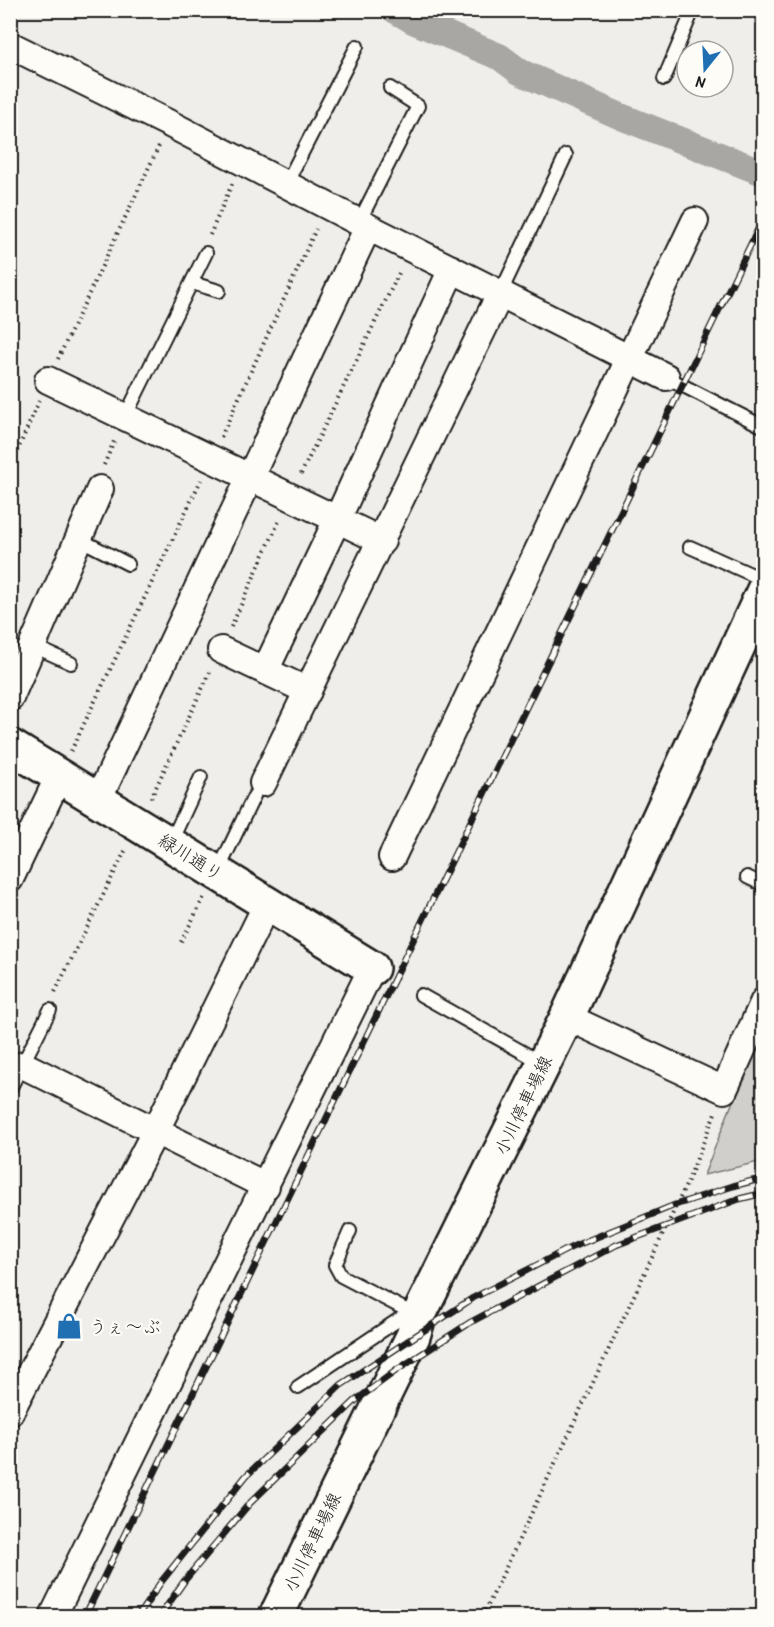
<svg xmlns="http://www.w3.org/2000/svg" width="774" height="1627" viewBox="0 0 774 1627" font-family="'Patrick Hand','Klee One',sans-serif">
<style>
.green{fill:#d0cfcc;stroke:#767674;stroke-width:1.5}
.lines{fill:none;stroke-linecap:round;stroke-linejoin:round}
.canal{stroke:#a8a7a3;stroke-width:27}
.lane-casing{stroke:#1c1c1c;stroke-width:16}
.street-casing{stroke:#1c1c1c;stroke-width:30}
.secondary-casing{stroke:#1c1c1c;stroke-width:38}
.path{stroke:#1c1c1c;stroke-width:4;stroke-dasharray:1.5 4.5;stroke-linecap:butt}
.lane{stroke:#fdfcf7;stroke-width:12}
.street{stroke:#fdfcf7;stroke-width:26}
.secondary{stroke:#fdfcf7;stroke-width:33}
.rail-casing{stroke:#1c1c1c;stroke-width:7}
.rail{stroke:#fdfcf7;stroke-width:4.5;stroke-dasharray:14;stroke-linecap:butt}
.labels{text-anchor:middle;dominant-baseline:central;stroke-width:4.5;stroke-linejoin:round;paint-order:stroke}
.street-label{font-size:18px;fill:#1c1c1c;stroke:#fdfcf7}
.poi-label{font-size:18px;fill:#1c1c1c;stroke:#fdfcf7;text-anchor:start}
</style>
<rect width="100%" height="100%" fill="#f0eeea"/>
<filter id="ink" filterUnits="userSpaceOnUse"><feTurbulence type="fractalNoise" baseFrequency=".0167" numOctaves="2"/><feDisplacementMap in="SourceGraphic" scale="12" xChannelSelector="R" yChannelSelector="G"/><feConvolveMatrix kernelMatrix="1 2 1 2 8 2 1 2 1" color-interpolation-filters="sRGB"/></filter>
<g filter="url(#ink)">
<polygon class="green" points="763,1033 763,1161 704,1175 735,1096"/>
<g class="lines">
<polyline class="canal" points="395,10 414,21 500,57 520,72 622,117 764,173"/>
<g class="lane-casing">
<g id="lane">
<polyline points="664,79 693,10"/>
<polyline points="286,184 357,46"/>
<polyline points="359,222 418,106 390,88"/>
<polyline points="192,283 219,291"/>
<polyline points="501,292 566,155"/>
<polyline points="666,377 764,427"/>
<polyline points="125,417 206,253"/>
<polyline points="79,539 128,564"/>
<polyline points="690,547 764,580"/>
<polyline points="33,646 71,663"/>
<polyline points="170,844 201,777"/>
<polyline points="218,871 254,796"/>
<polyline points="747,877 764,885"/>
<polyline points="421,995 542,1063"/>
<polyline points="10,1089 50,1010"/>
<polyline points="350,1231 335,1265 341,1276 410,1312"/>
<polyline points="298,1387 410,1312 415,1312"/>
</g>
</g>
<g class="street-casing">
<g id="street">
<polyline points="10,45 170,124 368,227 666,377"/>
<polyline points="48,380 382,541"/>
<polyline points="221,650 308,691"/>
<polyline points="265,671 337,520 452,269"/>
<polyline points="10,698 100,489"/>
<polyline points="263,783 501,292"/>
<polyline points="98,800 368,227"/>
<polyline points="392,857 695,221"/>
<polyline points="10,879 59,776"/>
<polyline points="567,1017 724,1090 764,1001"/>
<polyline points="23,1065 266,1186"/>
<polyline points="10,1412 156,1130 267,904"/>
<polyline points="53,1616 372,968"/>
</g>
</g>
<g class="secondary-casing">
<g id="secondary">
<polyline points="10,746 372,968"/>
<polyline points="276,1616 413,1336 420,1313 567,1017 764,590"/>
</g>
</g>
<g class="path">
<polyline points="210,235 232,184"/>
<polyline points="58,359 159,146"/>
<polyline points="221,437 316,229"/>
<polyline points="104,465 115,439"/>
<polyline points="10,468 39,401"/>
<polyline points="301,474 400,271"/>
<polyline points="231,627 280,519"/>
<polyline points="71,751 201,480"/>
<polyline points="151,798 210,672"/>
<polyline points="181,942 204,897"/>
<polyline points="55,992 125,851"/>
<polyline points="483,1616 688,1181 715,1113"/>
</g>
<use href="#lane" class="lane"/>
<use href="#street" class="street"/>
<use href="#secondary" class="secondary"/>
<g class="rail-casing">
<g id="rail">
<polyline points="85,1616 764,217"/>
<polyline points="138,1616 161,1582 246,1476 341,1385 473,1298 572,1247 675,1205 733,1186 764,1178"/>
<polyline points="160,1616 185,1580 249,1504 355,1401 397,1370 471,1322 616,1245 739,1199 764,1193"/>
</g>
</g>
<use href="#rail" class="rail"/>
</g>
</g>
<defs>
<g id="shop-bare" transform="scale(2.07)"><path d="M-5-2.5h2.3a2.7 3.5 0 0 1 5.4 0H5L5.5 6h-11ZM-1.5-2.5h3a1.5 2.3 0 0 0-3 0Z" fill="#1f6fb2" stroke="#fdfcf7" stroke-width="2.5" paint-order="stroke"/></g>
</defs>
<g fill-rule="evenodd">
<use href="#shop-bare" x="69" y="1326"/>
</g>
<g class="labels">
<g class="street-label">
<text transform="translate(191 857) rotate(32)">緑川通り</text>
<text transform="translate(523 1105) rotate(-64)">小川停車場線</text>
<text transform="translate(312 1542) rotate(-64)">小川停車場線</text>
</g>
<g class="poi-label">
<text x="89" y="1326">うぇ～ぶ</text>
</g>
</g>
<rect width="774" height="1627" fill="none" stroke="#fdfcf7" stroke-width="36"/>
<rect x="18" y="18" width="738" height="1591" fill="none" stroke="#1c1c1c" stroke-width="2" filter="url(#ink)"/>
<g transform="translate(705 69) rotate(198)"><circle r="28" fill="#fdfcf7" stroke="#a3a29f" stroke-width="1.5"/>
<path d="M0-4.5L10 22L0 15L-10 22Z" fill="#1f6fb2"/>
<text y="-9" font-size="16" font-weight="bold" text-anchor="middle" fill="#1c1c1c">N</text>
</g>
</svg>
